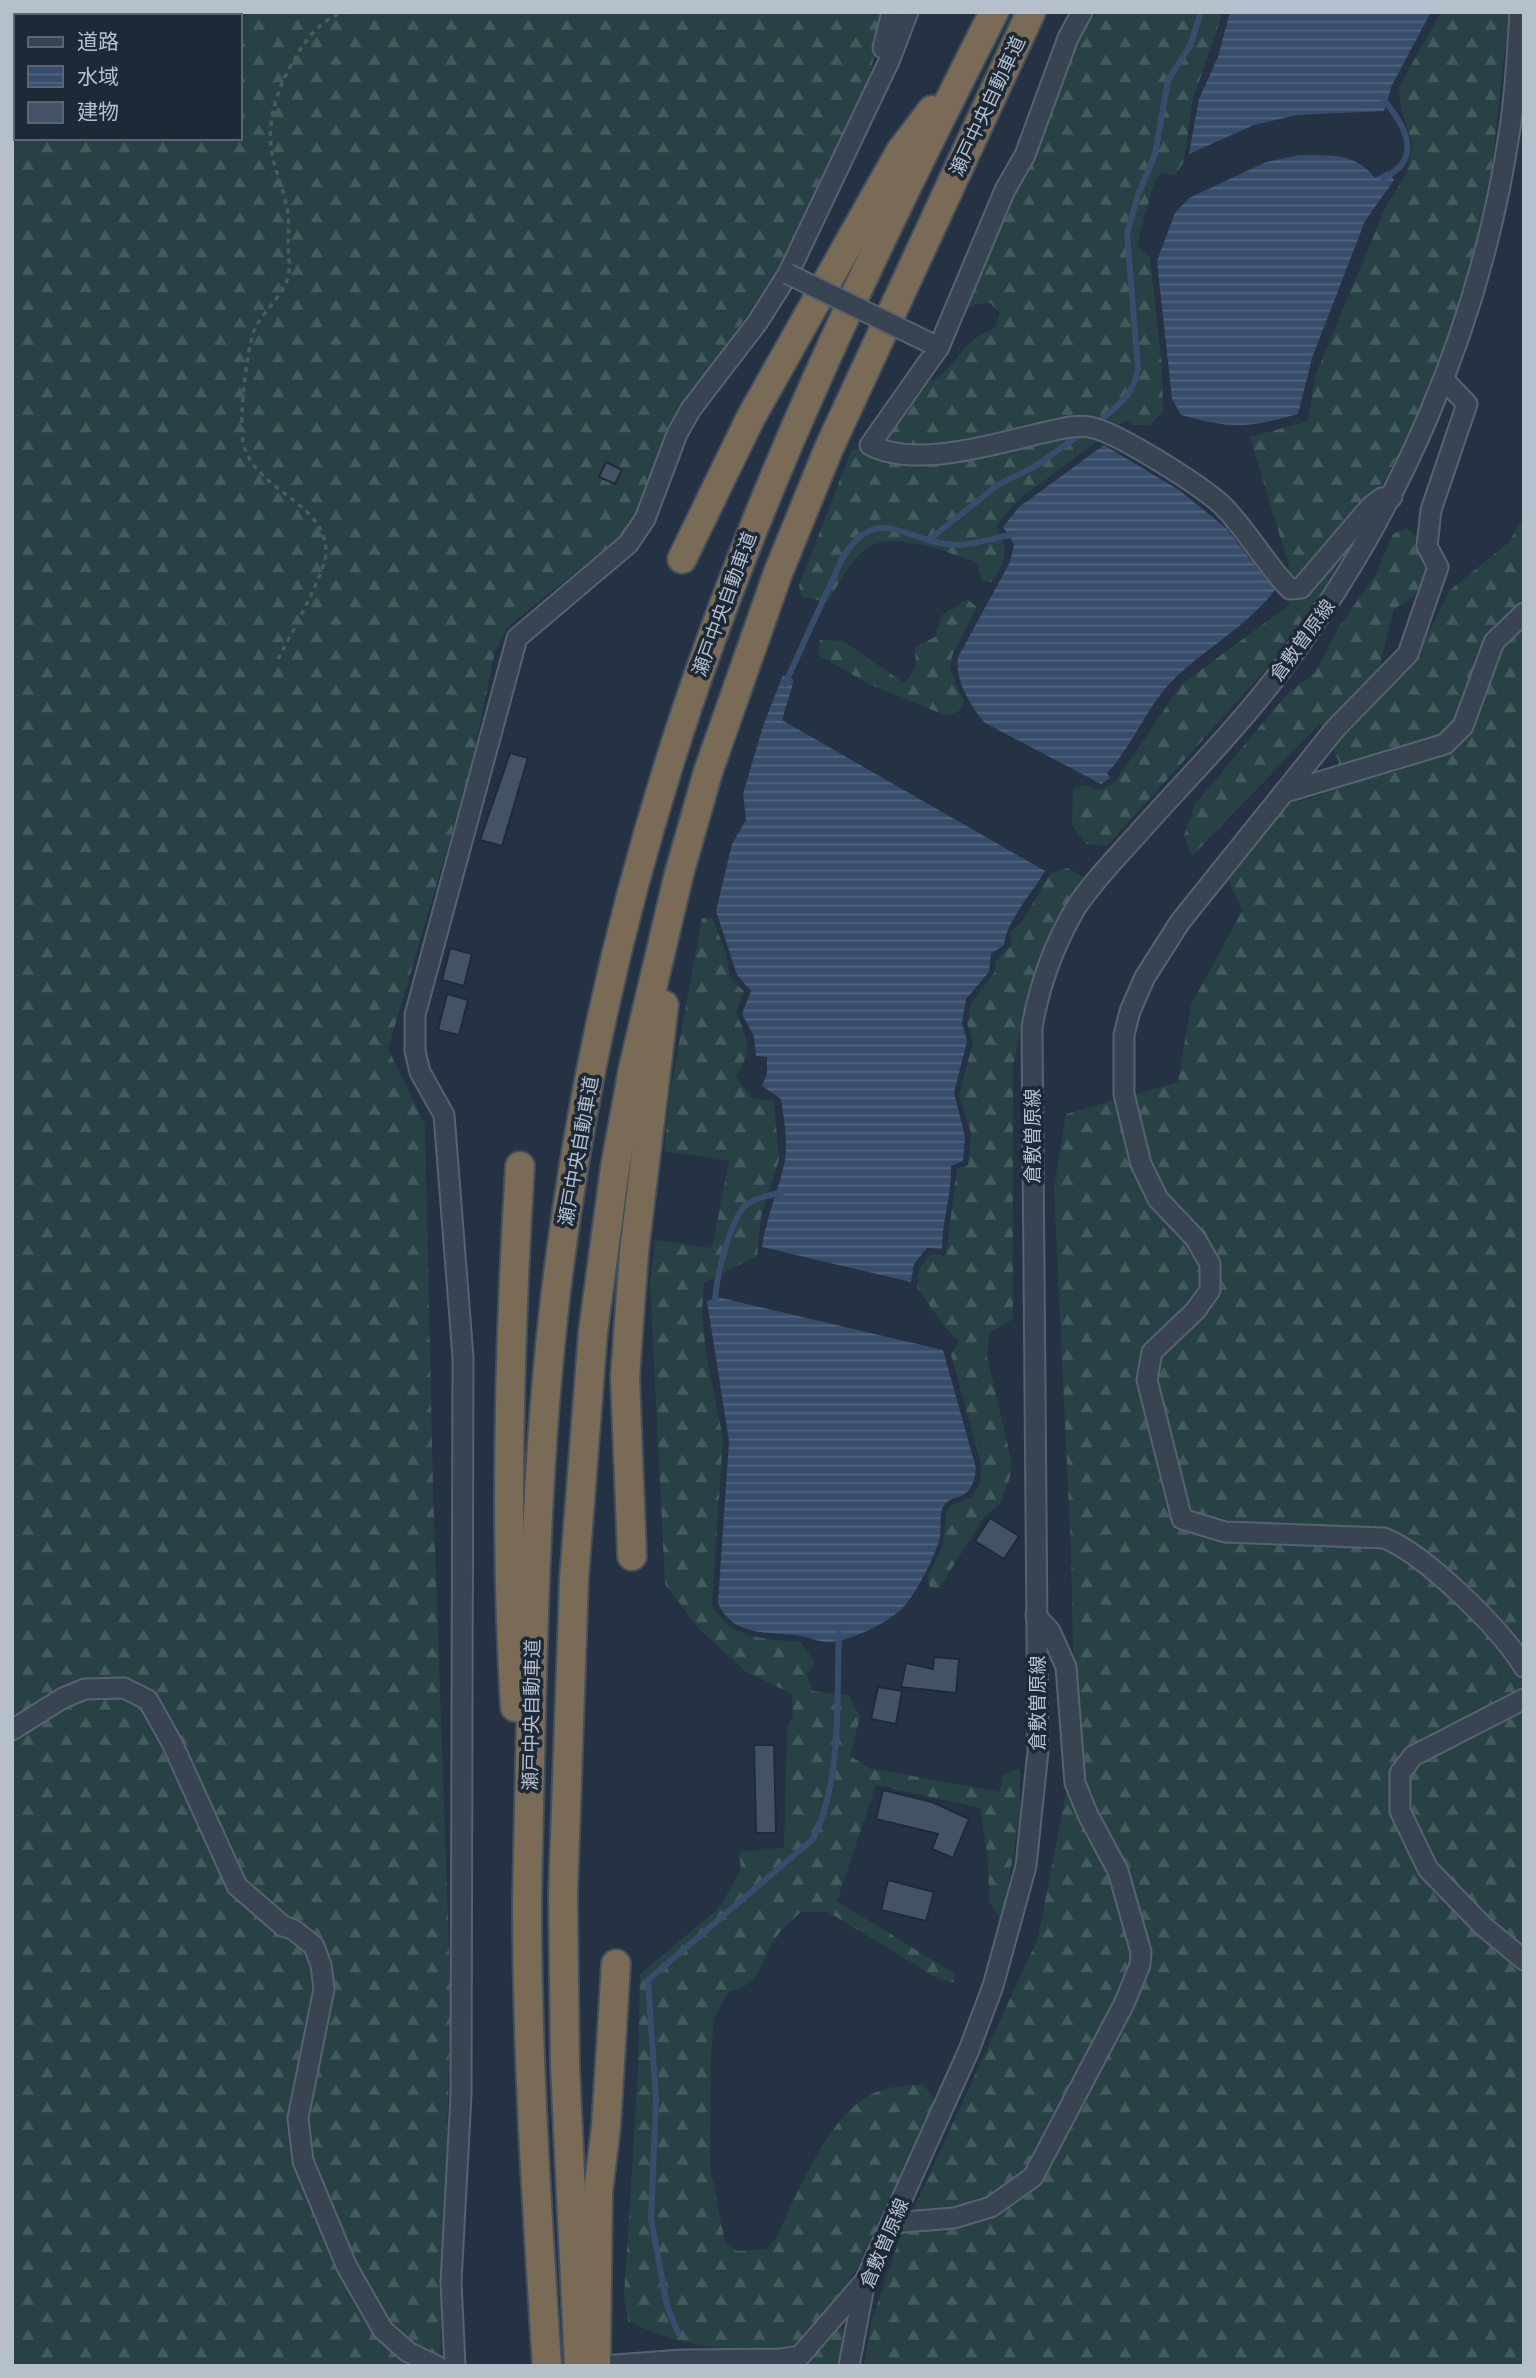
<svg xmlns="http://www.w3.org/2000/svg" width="1536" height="2378" viewBox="0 0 1536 2378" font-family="Quicksand,'Noto Sans JP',sans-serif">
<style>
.forest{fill:url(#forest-firs);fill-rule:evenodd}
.water{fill:url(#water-rules)}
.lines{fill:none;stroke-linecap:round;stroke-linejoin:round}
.stream{stroke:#374d6b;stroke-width:6}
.building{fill:#435265;stroke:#202b3a;stroke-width:2}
.minor-casing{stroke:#576270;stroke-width:23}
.highway-casing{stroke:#444f5d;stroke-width:32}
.path{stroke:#455e60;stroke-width:3.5;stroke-dasharray:5 5;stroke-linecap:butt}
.minor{stroke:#394452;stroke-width:19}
.highway{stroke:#796b56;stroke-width:28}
.minor-bridge-casing{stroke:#576270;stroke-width:23;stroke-linecap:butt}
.minor-bridge{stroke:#394452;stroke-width:19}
.labels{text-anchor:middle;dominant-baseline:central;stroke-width:7;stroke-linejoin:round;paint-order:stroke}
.street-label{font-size:19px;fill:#b6bfcc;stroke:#1e2938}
</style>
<defs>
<pattern id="forest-firs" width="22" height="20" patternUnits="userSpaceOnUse" patternTransform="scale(1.75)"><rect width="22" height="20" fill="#274144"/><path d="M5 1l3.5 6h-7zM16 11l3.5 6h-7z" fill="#445b5e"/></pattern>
<pattern id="water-rules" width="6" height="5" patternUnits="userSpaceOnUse" patternTransform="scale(1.75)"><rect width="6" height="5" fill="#374d6b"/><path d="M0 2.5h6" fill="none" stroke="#52657f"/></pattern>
</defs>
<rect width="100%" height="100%" fill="#243243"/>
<g class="forest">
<path d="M12,12H883L868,86L807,205L787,257L670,427L629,529L510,625L495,651L471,768L388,1049L425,1124L433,1489L451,2004L440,2366H12ZM16,16H240V138H16Z"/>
<path d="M1087,12H1223L1193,99L1183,163L1175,175L1161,173L1154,182L1137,245L1150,257L1162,368L1163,412L1150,425H1133L1126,420L1018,500L997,525C1009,553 1007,557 992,582L982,581L977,563C951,553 891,529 866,549C848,563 839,583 828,602L802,597L799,586L851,451L860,447L881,455L889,433L923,384C953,377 957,341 995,328L1000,313L990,303L976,304L964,311Z"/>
<polygon points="1441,12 1509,12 1492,166 1472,260 1436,373 1397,457 1323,591 1270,665 1107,846 1086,844 1072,825 1073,789 1085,785 1099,790 1115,782 1182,684 1289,605 1289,566 1250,437 1308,421 1315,376 1387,204 1406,175 1413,145 1401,110 1399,87"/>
<polygon points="1524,518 1524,2366 864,2366 871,2323 898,2243 1038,1938 1075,1746 1071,1552 1054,1188 1066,1114 1178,1082 1191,1005 1242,911 1228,879 1288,804 1323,794 1339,762 1320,724 1192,856 1184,836 1195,804 1288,693 1315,673 1338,628 1376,574 1393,534 1406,528 1415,535 1431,568 1413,597 1394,609 1379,670 1407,674 1450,590 1508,543"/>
<polygon points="967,599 977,607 952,656 950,669 964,703 959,711 947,716 873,686 818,655 820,640 843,641 904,683 916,667 915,647 935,637 942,615"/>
<polygon points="1068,868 1083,877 1056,918 1042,954 1023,1015 1013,1068 1013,1319 989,1333 987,1357 1011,1459 1010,1477 1000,1504 985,1516 939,1588 930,1587 927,1579 943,1544 946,1514 951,1505 972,1497 980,1483 981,1464 951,1355 959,1341 945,1327 917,1288 919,1269 930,1254 946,1255 957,1168 968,1165 971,1133 959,1096 973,1042 967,1023 971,1003 994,973 996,960 1011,946 1010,932 1021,923 1051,873"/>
<path d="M702,918H712L725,950L731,980L744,991L736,1013C748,1040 753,1050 736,1077L752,1098L774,1101L779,1160L761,1216L757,1256L704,1283L702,1309L706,1354L723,1438L712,1605C733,1641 764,1638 801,1642L815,1663L807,1674L813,1691L849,1695L860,1717L850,1756L869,1768L1000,1792L1003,1774L1020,1768V1814L1002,1922L989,1901L988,1859L980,1808L876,1785L837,1901L955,1974L954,1983L937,1978L828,1912H801C794,1919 786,1925 780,1932C760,1957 765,1984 728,1992L714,2019L711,2057L710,2166L725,2242L737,2251L767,2249L776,2238C798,2194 830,2108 879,2091C893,2086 907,2086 922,2084L933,2096L935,2106C908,2161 845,2321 793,2346C785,2350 774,2349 766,2349C717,2352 672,2343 628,2321L624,2297L638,2071L640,1974L720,1907L741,1869L739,1852L784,1848L787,1728L793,1715L792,1694L745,1671L699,1629L665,1584L650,1282L655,1240L712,1248L729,1161L664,1151L671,1087Z"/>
<polygon points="841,2327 847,2332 840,2366 796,2366 818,2352 833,2329"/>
</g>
<g class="water">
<polygon points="1230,12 1431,12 1392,85 1384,111 1297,115 1254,125 1189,154 1199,99 1218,57"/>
<path d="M1299,155C1329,155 1355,152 1375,178L1388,171L1394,180L1365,221L1312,358L1298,414C1248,428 1231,429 1181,415L1172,399L1157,261L1175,213L1189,198L1266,162Z"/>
<path d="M1104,445L1179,490L1226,528L1267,581L1271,577L1278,586C1250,625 1207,647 1173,680C1146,707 1133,746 1107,773L1110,778L1101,784L985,723C971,707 954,679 958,657L1010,562L1014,544L1003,527L1019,507Z"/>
<path d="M783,675L794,680L782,720L1045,871C1033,892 1006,921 1004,945L991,954L989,972L966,999L962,1023L967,1041L954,1093L965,1137L963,1161L951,1166C952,1194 942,1221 942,1249L927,1248L914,1264L911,1282L762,1247C766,1217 779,1190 785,1160C788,1140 784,1119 781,1099L762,1086L767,1073V1057L756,1056L754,1036L742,1014L751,991L737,975L716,911L732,844L746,820L743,794L763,726Z"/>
<path d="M721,1298L943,1350L976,1468C972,1508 950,1489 942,1510C939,1519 942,1532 939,1541C933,1560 919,1587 907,1603C893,1621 855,1639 832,1642C822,1643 811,1638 801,1636C770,1631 733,1638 718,1603L729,1441L707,1301Z"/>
</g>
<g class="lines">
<g class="stream">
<path d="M1382,97C1395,114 1418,142 1402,164C1398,170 1390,174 1384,179"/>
<path d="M1103,418C1122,402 1134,393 1138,368L1127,233L1138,195L1155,154L1168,80L1190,46L1201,12"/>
<polyline points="931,538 999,484 1034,467 1077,437"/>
<path d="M785,684L841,561C876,499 905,543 956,545C974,545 997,537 1015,534"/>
<path d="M715,1304C715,1282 729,1221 746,1205C753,1198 772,1195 782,1192"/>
<path d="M678,2333L667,2305L651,2219L656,2100L648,1980L813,1839C843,1779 836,1700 839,1634"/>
</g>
</g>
<g class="building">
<polygon points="606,462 622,470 615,484 599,477"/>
<polygon points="510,753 528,758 502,846 480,840"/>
<polygon points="450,948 472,954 464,986 442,980"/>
<polygon points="447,994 468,1000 459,1035 438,1030"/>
<polygon points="990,1518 1019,1536 1004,1559 975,1541"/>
<polygon points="934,1657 959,1659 956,1693 901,1687 906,1663 933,1669"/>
<polygon points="878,1687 902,1691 896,1724 871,1719"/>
<polygon points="754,1745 774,1745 776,1833 756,1833"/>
<polygon points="883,1790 932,1802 969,1819 953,1858 932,1849 938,1834 876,1819"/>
<polygon points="888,1880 934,1892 926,1921 881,1910"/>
</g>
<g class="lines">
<g class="minor-casing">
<g id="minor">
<polyline points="883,48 892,12"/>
<path d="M930,343L939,347L870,445C915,469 994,444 1042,433C1057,430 1075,424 1090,427C1117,432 1202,486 1223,506C1248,531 1265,564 1290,589L1301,588L1371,506L1382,498L1392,497"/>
<polyline points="939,347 1005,190 1025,155 1068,38 1082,12"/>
<path d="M1444,380L1467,404L1431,510L1427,546L1438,567L1408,654L1335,729L1180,922L1145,977L1130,1011L1124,1035V1094L1141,1164L1158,1199L1195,1238L1210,1264V1290L1196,1310L1152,1352L1147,1380L1182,1519L1225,1532L1384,1538C1425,1554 1501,1629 1524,1667"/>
<polyline points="1286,792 1445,744 1463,726 1494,642 1524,613"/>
<polyline points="1524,1699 1413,1756 1400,1773 1400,1811 1428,1869 1483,1926 1524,1960"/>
<polyline points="12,1730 63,1698 85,1689 124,1688 148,1700 173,1745 237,1886 283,1926 294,1930 314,1946 321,1965 324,1989 298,2118 303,2161 347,2267 383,2330 408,2352 437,2366"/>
<polyline points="892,2223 954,2218 991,2207 1033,2177 1124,2004 1140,1965 1141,1952 1118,1871 1088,1815 1075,1783 1066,1667 1050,1631 1036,1616"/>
<polyline points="455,2366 451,2282 461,2095 463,1357 444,1115 420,1072 415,1051 415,1015 517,638 628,544 645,519 677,434 691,409 757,323 788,274 890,59 908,12"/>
<polyline points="601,2366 682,2360 781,2359 800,2356 865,2281"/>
<path d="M849,2366L865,2281L969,2050L993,1986L1026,1866L1038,1751L1032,1028C1039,986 1053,947 1075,909C1091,884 1114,860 1134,838C1181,785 1233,733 1276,677C1398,517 1481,327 1510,128C1516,90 1517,51 1520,12"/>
</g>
</g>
<g class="highway-casing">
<g id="highway">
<polyline points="682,559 750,419 900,152 932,110"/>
<polyline points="632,1556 625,1377 634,1252 664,1005"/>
<path d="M515,1707C504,1527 509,1345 520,1166"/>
<path d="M547,2366C537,2211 527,2056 527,1901C528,1840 530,1779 531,1717C535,1551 541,1382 566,1217C588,1064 623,911 669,764C751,502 870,256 994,12"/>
<polyline points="579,2366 565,2066 563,1895 574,1579 593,1332 615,1168 633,1069 679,874 708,772 778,573 829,448 1031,12"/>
<polyline points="596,2366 598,2192 606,2127 616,1964"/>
</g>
</g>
<path class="path" d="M278,659C289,638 326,572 326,552C326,501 253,491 243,442C239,419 246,353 254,331C262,312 283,296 288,277C291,268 288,255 288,245C288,233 290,220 287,208C283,188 273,167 271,146C267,111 283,76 302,47C313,31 327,16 346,12"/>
<use href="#minor" class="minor"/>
<use href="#highway" class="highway"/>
<g class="minor-bridge-casing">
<polyline id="minor-bridge" points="788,274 930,343"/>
</g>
<use href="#minor-bridge" class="minor-bridge"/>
</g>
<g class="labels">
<g class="street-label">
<text transform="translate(987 106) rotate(-65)">瀬戸中央自動車道</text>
<text transform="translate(724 604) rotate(-70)">瀬戸中央自動車道</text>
<text transform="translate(1302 640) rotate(-54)">倉敷曽原線</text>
<text transform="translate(1032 1136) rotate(-90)">倉敷曽原線</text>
<text transform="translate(578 1151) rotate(-80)">瀬戸中央自動車道</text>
<text transform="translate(1037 1703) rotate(-90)">倉敷曽原線</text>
<text transform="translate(531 1715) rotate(-89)">瀬戸中央自動車道</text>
<text transform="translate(884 2243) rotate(-67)">倉敷曽原線</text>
</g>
</g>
<rect width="1536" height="2378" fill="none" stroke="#b6bfcc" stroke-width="28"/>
<rect x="14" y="14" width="228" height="126" fill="#1e2938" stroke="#5b6573" stroke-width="2"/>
<rect x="28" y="37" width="35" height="10" fill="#394452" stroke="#5b6573" stroke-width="2"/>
<text x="77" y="49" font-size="21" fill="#b6bfcc">道路</text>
<rect x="28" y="66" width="35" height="21" fill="url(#water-rules)" stroke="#5b6573" stroke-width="2"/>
<text x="77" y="84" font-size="21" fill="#b6bfcc">水域</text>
<rect x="28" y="102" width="35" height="21" fill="#435265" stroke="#5b6573" stroke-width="2"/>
<text x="77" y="119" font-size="21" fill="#b6bfcc">建物</text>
</svg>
